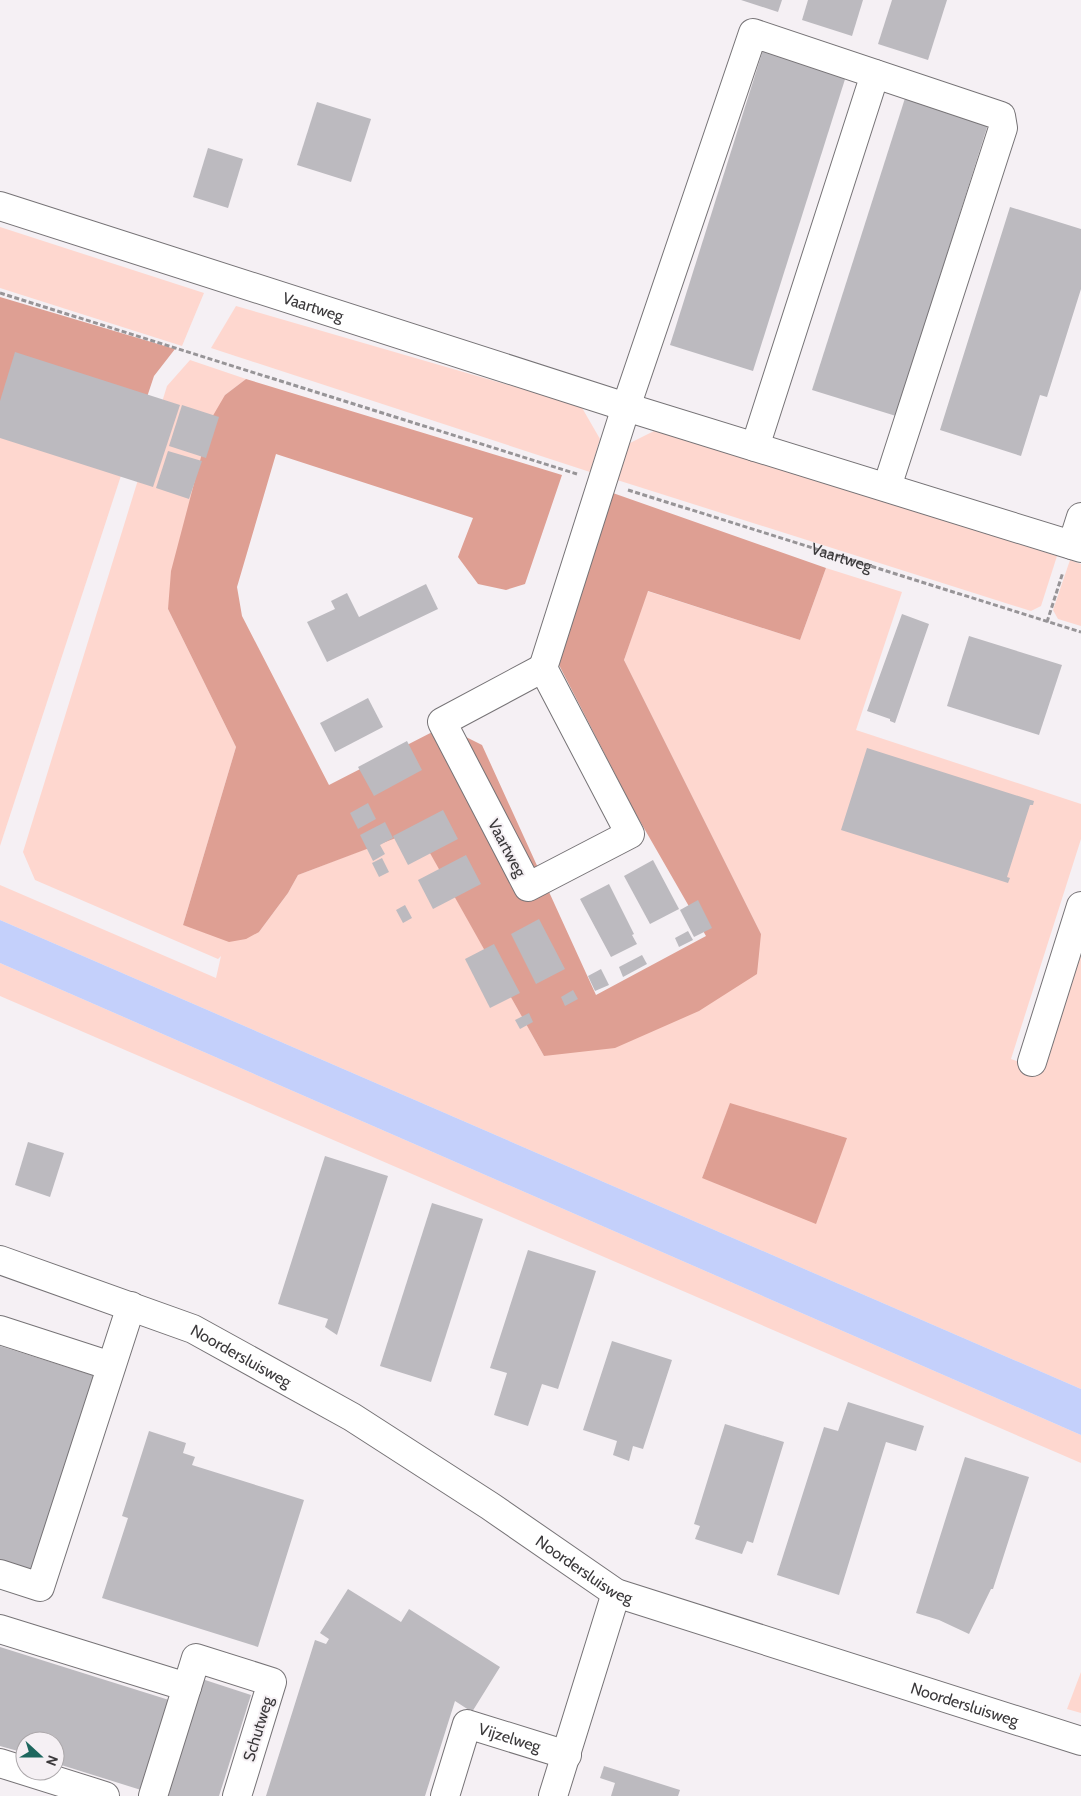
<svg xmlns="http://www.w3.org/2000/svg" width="1081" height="1796" viewBox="0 0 1081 1796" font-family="Cabin,sans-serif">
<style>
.green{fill:#fed7cf;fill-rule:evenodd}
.forest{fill:#de9f93}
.water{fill:#c4d0fb}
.building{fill:#bcbabf}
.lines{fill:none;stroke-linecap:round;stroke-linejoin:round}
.minor-casing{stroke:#767376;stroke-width:30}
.path{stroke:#979497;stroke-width:3;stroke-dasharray:5 2.5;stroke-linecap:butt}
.minor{stroke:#fff;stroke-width:28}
.labels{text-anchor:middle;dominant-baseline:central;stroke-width:4;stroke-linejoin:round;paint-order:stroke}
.street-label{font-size:16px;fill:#3b393b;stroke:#f5f0f4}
</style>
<rect width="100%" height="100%" fill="#f5f0f4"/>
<g class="green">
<polygon points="0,227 204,293 182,346 0,288"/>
<polygon points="236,306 581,406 600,439 590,472 211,348"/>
<path d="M190,360L246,379L225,395L168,609L236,747L183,925L259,932L288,893L298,875L417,829L544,1056L761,934L624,660L647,591L800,640L826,568L902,592L856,730L1081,804V839L1011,1059L1044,1071L1081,952V1389L0,920V885L216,978L221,956L218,959L35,880L23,852L167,386ZM730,1104L847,1138L702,1178Z"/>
<polygon points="0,405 130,448 0,846"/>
<polygon points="656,430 1057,556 1041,606 1031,611 614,479 624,446"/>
<polygon points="1070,560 1081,564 1081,626 1058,619 1053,610"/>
<polygon points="0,963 1081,1435 1081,1463 0,996"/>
<polygon points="1081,1672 1081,1713 1067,1709"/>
</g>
<g class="forest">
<polygon points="0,297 175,349 154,376 130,448 0,405"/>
<polygon points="246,379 562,475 525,584 506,590 478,584 458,557 473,518 276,454 237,587 242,616 329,785 444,726 482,745 596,995 706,936 633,809 559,665 610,492 826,568 800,640 648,591 624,660 761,934 757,974 699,1011 615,1048 544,1056 417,830 298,875 288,893 259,932 246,939 229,942 183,925 236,747 168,609 171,571 211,419 225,395"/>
<polygon points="730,1103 847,1138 816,1224 702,1178"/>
</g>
<polygon class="water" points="0,920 1081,1389 1081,1435 0,963"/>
<g class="building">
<polygon points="741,0 782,0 778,12"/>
<polygon points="808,0 863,0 852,36 802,20"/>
<polygon points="892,0 947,0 928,60 878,44"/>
<polygon points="763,50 846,76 753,371 670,345"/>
<polygon points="906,95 989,121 896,416 812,390"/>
<polygon points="317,102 371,119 351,182 297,165"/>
<polygon points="208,148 243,159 228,208 193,197"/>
<polygon points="1010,207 1081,229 1081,289 1047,397 1040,395 1021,456 940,430"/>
<polygon points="15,352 180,405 153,487 0,438 0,401"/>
<polygon points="182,405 219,417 206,458 169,446"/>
<polygon points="168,451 202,461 189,499 156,488"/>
<polygon points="426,584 438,609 327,662 307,622 335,609 331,601 347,593 359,617"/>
<polygon points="902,614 929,624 895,723 890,721 890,719 867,711"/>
<polygon points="969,636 1062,665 1039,735 947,706"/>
<polygon points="368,698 383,727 335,752 320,723"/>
<polygon points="407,741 422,770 374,796 358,767"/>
<polygon points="867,748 1034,801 1033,805 1030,805 1007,877 1010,878 1008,883 841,830"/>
<polygon points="368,803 376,819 358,829 350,813"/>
<polygon points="443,810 458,839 408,865 393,836"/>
<polygon points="385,822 393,838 380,845 385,854 373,861 360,835"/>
<polygon points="466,855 481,884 433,909 418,880"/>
<polygon points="382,858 389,872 379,877 372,863"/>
<polygon points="653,860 679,909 650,924 624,876"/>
<polygon points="609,884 634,934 632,935 637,944 611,957 580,899"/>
<polygon points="698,900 712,928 694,937 680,910"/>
<polygon points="405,905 412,918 403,923 396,910"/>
<polygon points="539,919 565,969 536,984 511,934"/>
<polygon points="688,931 693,940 679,947 675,938"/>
<polygon points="494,944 520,993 490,1008 465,959"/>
<polygon points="642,955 647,964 623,977 619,967"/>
<polygon points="601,969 609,985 595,991 588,976"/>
<polygon points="573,990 578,999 565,1006 561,997"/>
<polygon points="529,1013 533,1022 520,1029 515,1020"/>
<polygon points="28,1142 64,1153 50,1197 15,1185"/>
<polygon points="325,1156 388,1176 337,1335 325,1327 328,1319 278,1304"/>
<polygon points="432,1203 483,1219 431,1382 380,1366"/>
<polygon points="528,1250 596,1271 558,1389 542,1384 528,1426 494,1415 507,1373 490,1368"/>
<polygon points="612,1341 672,1360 643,1449 633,1446 629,1461 613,1455 617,1441 583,1430"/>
<polygon points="0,1346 95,1376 33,1572 0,1561"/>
<polygon points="848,1402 924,1426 916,1451 886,1442 839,1595 777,1575 824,1427 838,1431"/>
<polygon points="725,1424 784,1442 753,1543 747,1541 742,1554 695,1539 700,1526 694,1524"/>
<polygon points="149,1431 186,1443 183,1453 195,1457 192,1465 304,1500 258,1647 102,1598 128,1518 122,1516"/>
<polygon points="965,1457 1029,1477 993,1589 991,1589 969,1634 939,1620 916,1613"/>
<polygon points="348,1589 401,1622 409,1609 500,1667 472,1712 455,1701 425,1796 266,1796 315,1640 326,1644 329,1639 320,1633"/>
<polygon points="0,1647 169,1700 141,1790 55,1763 55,1741 25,1741 25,1753 0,1746"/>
<polygon points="202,1679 251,1695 219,1796 165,1796"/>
<polygon points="604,1766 680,1790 678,1796 611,1796 615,1783 600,1778"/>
</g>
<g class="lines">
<g class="minor-casing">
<g id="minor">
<path id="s2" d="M0,206L626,407L1081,548"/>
<polyline points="755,447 875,74"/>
<polyline points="1072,545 1081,517"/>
<polyline points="543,668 626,407 753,33 1001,116 1003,128 887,487"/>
<polygon points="543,668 630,834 528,887 442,722"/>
<polyline points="1032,1062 1081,906"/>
<path id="s3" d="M0,1260L193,1329L352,1417L490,1506L616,1593L1081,1741"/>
<polyline points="0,1330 111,1366"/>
<polyline points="0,1574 40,1587 131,1306"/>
<polyline points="0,1629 187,1687 153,1796"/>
<polyline points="187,1687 196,1658 272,1682 237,1796"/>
<polyline points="0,1763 105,1796"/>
<path id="s4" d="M445,1796L467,1724L567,1755"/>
<polyline points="553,1796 616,1593"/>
</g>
</g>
<g class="path">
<polyline points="0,293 577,474"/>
<path id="s1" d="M628,490L1081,632"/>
<polyline points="1047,622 1063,572"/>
</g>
<use href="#minor" class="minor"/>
</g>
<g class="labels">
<g class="street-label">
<text stroke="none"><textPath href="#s2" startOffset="329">Vaartweg</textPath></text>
<text stroke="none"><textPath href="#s1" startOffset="224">Vaartweg</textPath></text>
<text transform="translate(507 848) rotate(62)">Vaartweg</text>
<text stroke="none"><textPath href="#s3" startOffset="260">Noordersluisweg</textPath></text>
<text stroke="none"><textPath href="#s3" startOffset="665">Noordersluisweg</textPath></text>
<text stroke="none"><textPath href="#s3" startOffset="1070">Noordersluisweg</textPath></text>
<text transform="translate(258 1729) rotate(-73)">Schutweg</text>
<text stroke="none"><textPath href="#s4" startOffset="120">Vijzelweg</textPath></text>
</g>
</g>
<g transform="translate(40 1756) rotate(111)"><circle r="24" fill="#f5f0f4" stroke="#aba7aa"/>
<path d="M0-4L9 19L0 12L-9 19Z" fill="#1d675e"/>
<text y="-8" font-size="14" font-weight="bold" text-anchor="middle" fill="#3b393b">N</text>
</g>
</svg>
